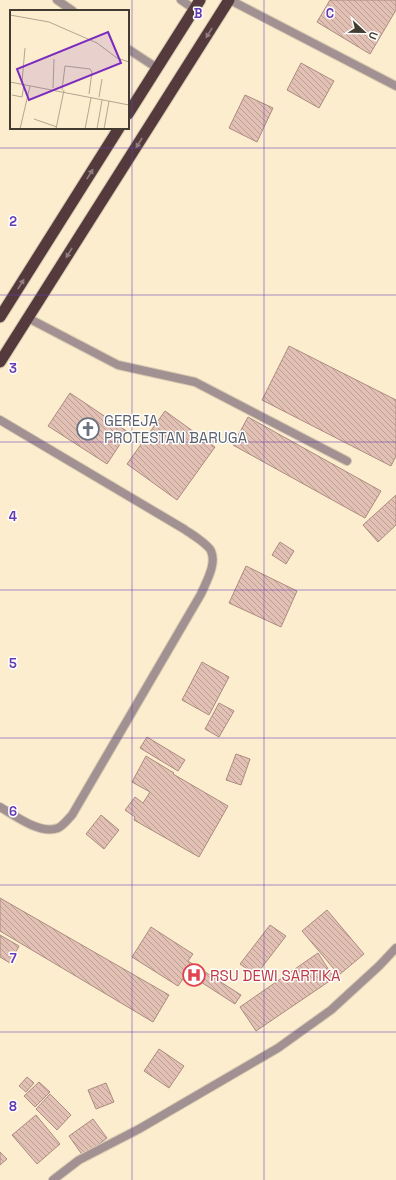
<svg xmlns="http://www.w3.org/2000/svg" width="396" height="1180" viewBox="0 0 396 1180" font-family="'Space Grotesk',sans-serif">
<style>
.building{fill:url(#building-back-hatch);stroke:#ab8c80}
.lines{fill:none;stroke-linecap:round;stroke-linejoin:round}
.service-casing{stroke:#d7c9af;stroke-width:10}
.minor-casing{stroke:#d7c9af;stroke-width:10}
.trunk-casing{stroke:#d7c9af;stroke-width:13}
.service{stroke:#a19192;stroke-width:8}
.minor{stroke:#a19192;stroke-width:8}
.trunk{stroke:#543a3c;stroke-width:11}
.oneway{fill:#907f80}
.grid{fill:none;stroke:#653ab2;stroke-width:1;stroke-opacity:0.55}
.labels{text-anchor:middle;dominant-baseline:central;stroke-width:3;stroke-linejoin:round;paint-order:stroke}
.worship-label{font-size:15px;fill:#5b616d;stroke:#fff;text-anchor:start}
.health-label{font-size:15px;fill:#be3a42;stroke:#fff;text-anchor:start}
.inset-road{fill:none;stroke:#b1a68f;stroke-width:1}
.view{fill:#7b2cbf;fill-opacity:0.15;stroke:#7b2cbf;stroke-width:2}
.inset-edge{fill:none;stroke:#413b30;stroke-width:2}
.grid-label{font-size:13px;text-anchor:middle;font-weight:bold;fill:#653ab2;stroke:#fff;stroke-width:3;stroke-linejoin:round;paint-order:stroke}
</style>
<defs>
<pattern id="building-back-hatch" width="6" height="6" patternUnits="userSpaceOnUse"><rect width="6" height="6" fill="#e2c1b4"/><path d="M-1 5l2 2M0 0l6 6M5-1l2 2" fill="none" stroke="#b99e93"/></pattern>
</defs>
<rect width="100%" height="100%" fill="#fcedcf"/>
<g class="building">
<polygon points="330,0 394,0 396,1 396,10 370,54 317,22"/>
<polygon points="301,63 334,81 319,108 287,90"/>
<polygon points="245,95 273,108 257,142 229,128"/>
<polygon points="289,346 396,400 396,456 391,466 262,400"/>
<polygon points="70,393 128,432 107,464 48,426"/>
<polygon points="165,411 215,447 177,500 127,464"/>
<polygon points="248,417 381,491 365,518 233,445"/>
<polygon points="396,495 396,525 378,542 363,525"/>
<polygon points="280,542 294,551 286,564 272,555"/>
<polygon points="246,566 297,591 281,627 229,603"/>
<polygon points="202,662 229,677 209,715 182,700"/>
<polygon points="219,703 234,711 219,737 205,729"/>
<polygon points="147,737 185,760 178,771 140,748"/>
<polygon points="236,754 250,759 241,785 226,780"/>
<polygon points="146,756 174,773 173,774 228,806 199,857 134,820 135,817 125,810 135,797 143,803 150,792 132,782"/>
<polygon points="101,815 119,830 104,849 86,834"/>
<polygon points="0,898 169,995 153,1022 0,931"/>
<polygon points="327,910 364,954 339,975 302,931"/>
<polygon points="270,925 286,936 256,975 240,964"/>
<polygon points="151,927 193,954 188,961 241,995 235,1004 187,973 178,986 132,957"/>
<polygon points="0,935 19,946 10,963 0,957"/>
<polygon points="318,953 334,978 256,1031 240,1007"/>
<polygon points="159,1049 184,1066 169,1088 144,1071"/>
<polygon points="27,1077 34,1083 26,1092 19,1086"/>
<polygon points="39,1082 50,1092 35,1107 24,1096"/>
<polygon points="106,1083 114,1102 96,1109 88,1090"/>
<polygon points="50,1094 71,1115 57,1130 36,1109"/>
<polygon points="36,1115 60,1144 37,1164 12,1135"/>
<polygon points="93,1119 107,1138 83,1156 69,1136"/>
<polygon points="0,1152 7,1159 0,1165"/>
</g>
<g class="lines">
<g class="service-casing">
<g id="service">
<polyline points="181,0 194,9"/>
<polyline points="28,318 118,365 195,382 347,461"/>
</g>
</g>
<g class="minor-casing">
<g id="minor">
<polyline points="57,0 73,11"/>
<polyline points="230,0 396,86"/>
<polyline points="128,49 157,68"/>
<path d="M0,420L184,529C191,534 208,544 211,551C217,564 206,582 201,594L72,815C68,819 63,826 58,828C40,835 14,815 0,807"/>
<polyline points="53,1180 79,1160 139,1129 278,1048 331,1010 379,966 396,948"/>
</g>
</g>
<g class="trunk-casing">
<g id="trunk">
<polyline points="128,114 200,0"/>
<polyline points="0,317 119,128"/>
<polyline points="0,362 229,0"/>
</g>
</g>
<use href="#service" class="service"/>
<use href="#minor" class="minor"/>
<use href="#trunk" class="trunk"/>
</g>
<defs><path id="oneway-solid" d="M-6-.8H1V-3.2L6.5 0L1 3.2V.8H-6Z"/></defs>
<g class="oneway">
<use href="#oneway-solid" transform="translate(209 33) rotate(122)"/>
<use href="#oneway-solid" transform="translate(139 143) rotate(122)"/>
<use href="#oneway-solid" transform="translate(90 174) rotate(-58)"/>
<use href="#oneway-solid" transform="translate(69 253) rotate(122)"/>
<use href="#oneway-solid" transform="translate(21 284) rotate(-58)"/>
</g>
<path class="grid" d="M132,0V1180M264,0V1180M0,148H396M0,295H396M0,442H396M0,590H396M0,738H396M0,885H396M0,1032H396"/>
<defs>
<g id="church-ring" transform="scale(1.15)"><circle r="9.5" fill="#fff" stroke="#6b7280" stroke-width="1.5"/><path d="M-1.2-6h2.4v3.5h3.3v2.4h-3.3V6h-2.4V-.1h-3.3v-2.4h3.3Z" fill="#6b7280"/></g>
<g id="hospital-ring" transform="scale(1.15)"><circle r="9.5" fill="#fff" stroke="#e0444e" stroke-width="1.5"/><path d="M-5-5h3v3.5h4V-5h3V5h-3V1.5h-4V5h-3Z" fill="#e0444e"/></g>
</defs>
<g fill-rule="evenodd">
<use href="#church-ring" x="88" y="429"/>
<use href="#hospital-ring" x="194" y="975"/>
</g>
<g class="labels">
<g class="worship-label">
<text x="104" y="420">GEREJA<tspan x="104" dy="17">PROTESTAN BARUGA</tspan></text>
</g>
<g class="health-label">
<text x="210" y="975">RSU DEWI SARTIKA</text>
</g>
</g>
<g transform="translate(10 10)">
<rect width="119" height="119" fill="#fcedcf"/>
<path class="inset-road" d="M0,5L39,12L87,33L107,48L119,52M0,72L119,95M12,72L15,38M43,78L44,49M52,80L55,56L80,59L82,62L79,84M2,85L12,87L14,75M89,87L92,69M24,109L47,117M10,119L20,76M46,119L54,80M75,119L81,88M87,119L92,90M94,119L99,91"/>
<path class="view" d="M98,22L111,53L19,90L7,59Z"/>
<rect width="119" height="119" class="inset-edge"/>
</g>
<g class="grid-label">
<text x="198" y="18">B</text>
<text x="330" y="18">C</text>
<text x="13" y="226">2</text>
<text x="13" y="373">3</text>
<text x="13" y="521">4</text>
<text x="13" y="668">5</text>
<text x="13" y="816">6</text>
<text x="13" y="963">7</text>
<text x="13" y="1111">8</text>
</g>
<g transform="translate(364 32) rotate(112)" stroke="#ffffff" stroke-width="3" paint-order="stroke">
<path d="M0-3L7 15L0 10L-7 15Z" fill="#413b30"/>
<text y="-6" font-size="11" font-weight="bold" text-anchor="middle" fill="#413b30">U</text>
</g>
</svg>
